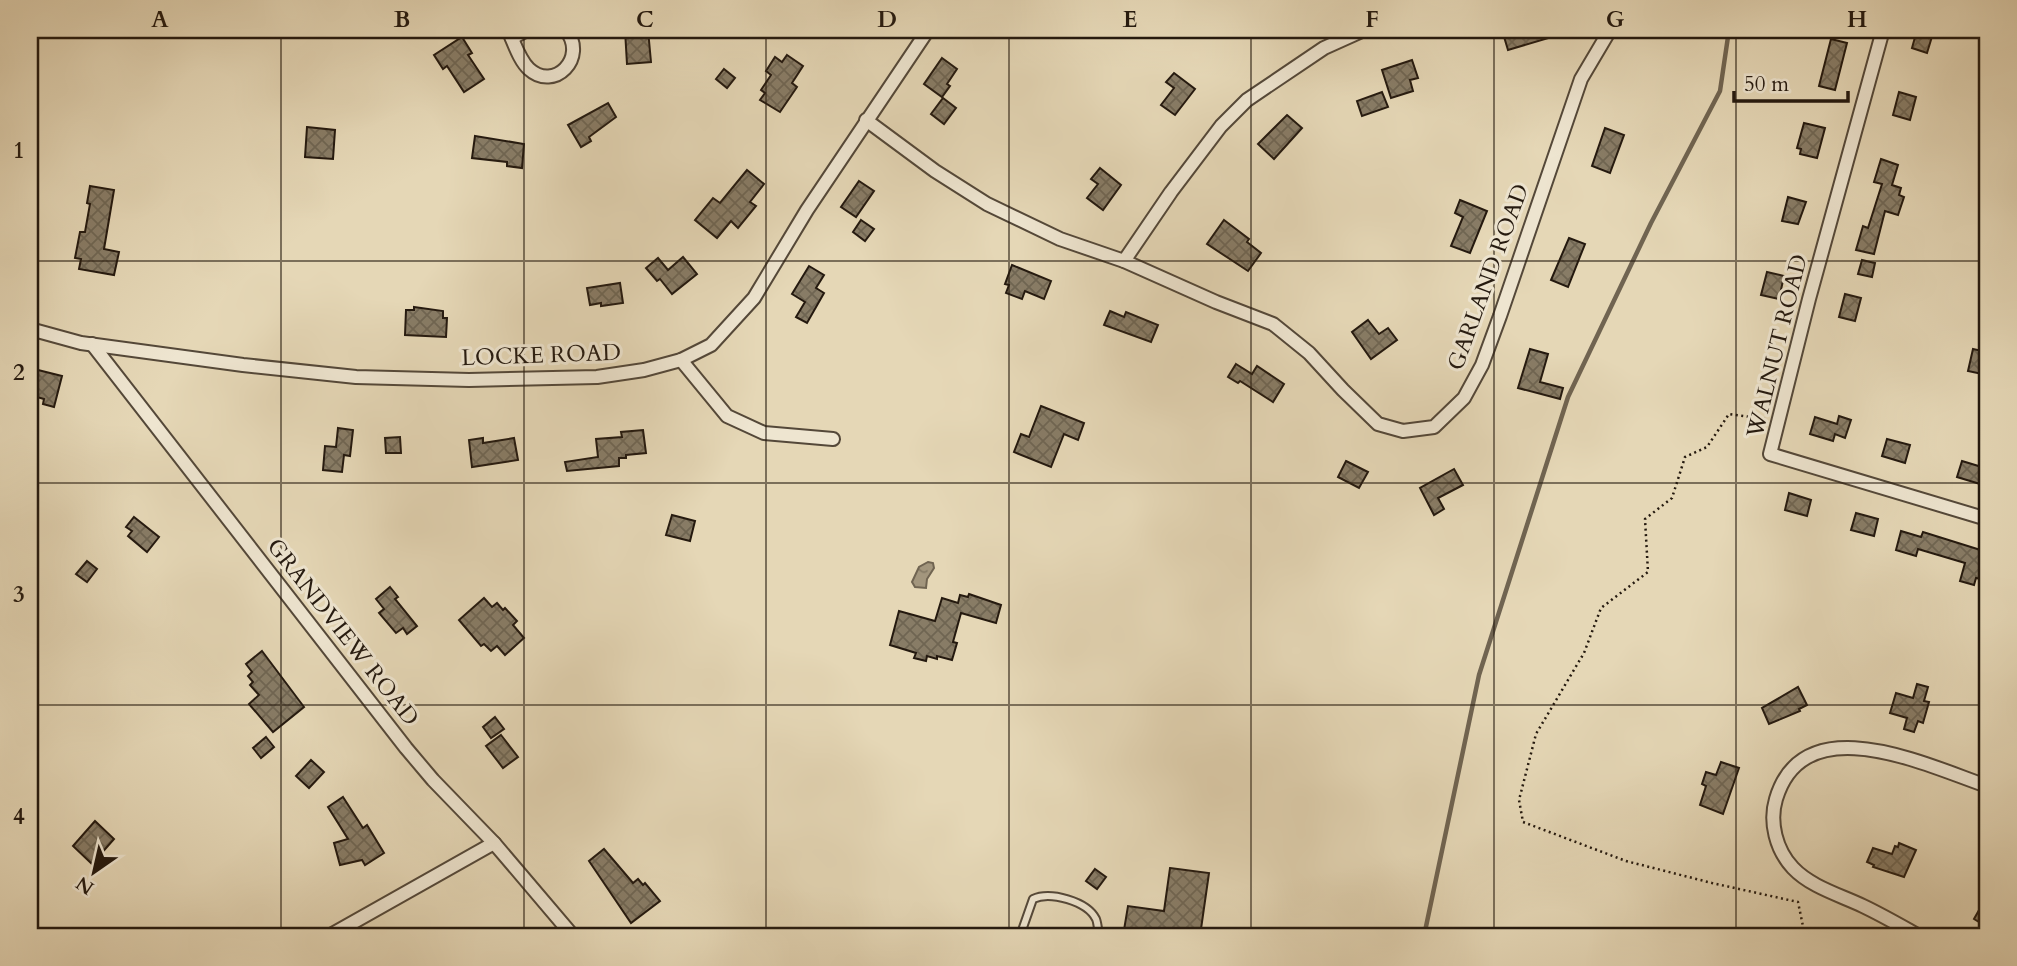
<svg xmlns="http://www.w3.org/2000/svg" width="2017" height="966" viewBox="0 0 2017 966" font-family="Cardo,serif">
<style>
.water{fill:url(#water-ripples);stroke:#706451;stroke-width:2}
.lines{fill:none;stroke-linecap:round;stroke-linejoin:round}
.stream{stroke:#706451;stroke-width:4.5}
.building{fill:url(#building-cross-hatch);stroke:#24190f;stroke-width:2}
.lane-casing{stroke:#544839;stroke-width:10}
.street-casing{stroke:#544839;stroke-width:16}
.path{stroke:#24190f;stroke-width:2.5;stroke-dasharray:2 3.5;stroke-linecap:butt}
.lane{stroke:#eee5d0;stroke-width:6}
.street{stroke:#eee5d0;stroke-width:12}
.grid{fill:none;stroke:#24190f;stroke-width:2;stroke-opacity:0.55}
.labels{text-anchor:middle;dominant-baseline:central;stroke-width:6;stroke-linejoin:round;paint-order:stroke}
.street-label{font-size:23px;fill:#24190f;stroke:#eee5d0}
.neatline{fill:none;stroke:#24190f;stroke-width:2.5}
.grid-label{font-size:23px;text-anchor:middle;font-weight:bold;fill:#24190f}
</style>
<defs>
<pattern id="water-ripples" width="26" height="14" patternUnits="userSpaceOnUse" patternTransform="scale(1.75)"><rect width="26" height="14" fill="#a3967d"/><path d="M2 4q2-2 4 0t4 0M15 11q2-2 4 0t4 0" fill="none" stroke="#857a65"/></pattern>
<pattern id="building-cross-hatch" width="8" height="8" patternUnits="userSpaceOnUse" patternTransform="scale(1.75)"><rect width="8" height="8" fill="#887c66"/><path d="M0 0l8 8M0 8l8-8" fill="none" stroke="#6f6552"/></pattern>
</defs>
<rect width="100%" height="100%" fill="#e5d7b6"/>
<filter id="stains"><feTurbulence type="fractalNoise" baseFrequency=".00286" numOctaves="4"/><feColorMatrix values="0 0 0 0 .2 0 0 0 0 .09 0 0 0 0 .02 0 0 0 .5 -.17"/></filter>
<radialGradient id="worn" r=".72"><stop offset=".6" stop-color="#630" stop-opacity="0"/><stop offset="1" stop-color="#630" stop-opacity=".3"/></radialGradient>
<polygon class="water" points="928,562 933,563 934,568 927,579 926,588 915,587 912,582 919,567"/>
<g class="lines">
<polyline class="stream" points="1424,936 1479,675 1568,397 1651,223 1720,91 1729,30"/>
</g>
<g class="building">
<polygon points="625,30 648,30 651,62 627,64"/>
<polygon points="1502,30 1564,30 1565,33 1508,50"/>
<polygon points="1917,30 1934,30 1927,53 1912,48"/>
<polygon points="462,37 472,53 468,55 484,79 464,92 447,66 443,69 434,55"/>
<polygon points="1831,39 1847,43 1835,90 1819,86"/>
<polygon points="787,55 803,66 792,83 797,87 780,112 760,100 765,93 761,90 771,75 766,71 775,57 782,62"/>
<polygon points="942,58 957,69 947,84 950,86 942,97 924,84"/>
<polygon points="1412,60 1418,78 1410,80 1413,91 1391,98 1382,70"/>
<polygon points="724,69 735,78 727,88 716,79"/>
<polygon points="1174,73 1195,89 1175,115 1161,105 1174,88 1166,82"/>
<polygon points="1382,92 1388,107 1362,116 1357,101"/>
<polygon points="1899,92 1916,97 1910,120 1893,115"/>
<polygon points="943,98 956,108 944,124 931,114"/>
<polygon points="608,103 616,117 589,137 591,141 581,147 568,125"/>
<polygon points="1287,115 1302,128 1274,159 1258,144"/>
<polygon points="1804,123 1825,128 1817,158 1800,154 1801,149 1797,148"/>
<polygon points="307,127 335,130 333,159 305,157"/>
<polygon points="1605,128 1624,135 1610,173 1592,166"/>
<polygon points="475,136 524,144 522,168 507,166 507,162 472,158"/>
<polygon points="1881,159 1898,165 1892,185 1901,188 1899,195 1904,197 1898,215 1885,211 1874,254 1856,250 1863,226 1868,228 1882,184 1874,182"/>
<polygon points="1100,168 1121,185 1103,210 1087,198 1098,184 1091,179"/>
<polygon points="747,170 764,184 750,202 756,206 738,228 731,221 717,238 695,220 713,198 720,203"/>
<polygon points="859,181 874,191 856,217 841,207"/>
<polygon points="90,186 114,190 104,249 119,252 114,275 79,269 81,259 75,258 80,232 85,232 90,204 87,203"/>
<polygon points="1788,197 1806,202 1798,224 1782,221"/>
<polygon points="1460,200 1487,211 1470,253 1451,246 1463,217 1455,213"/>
<polygon points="861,220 874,229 865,241 853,232"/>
<polygon points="1224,220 1249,239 1247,242 1261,253 1248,271 1207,244"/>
<polygon points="1569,238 1585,244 1568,287 1551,280"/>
<polygon points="683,257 697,274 672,294 660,279 657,281 646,268 658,258 668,270"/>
<polygon points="1862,260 1875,263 1872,277 1858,274"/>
<polygon points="1012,265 1051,281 1044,299 1025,291 1022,299 1006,293 1009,285 1005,284"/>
<polygon points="809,266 824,275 816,288 824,293 807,323 796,317 805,302 792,294"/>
<polygon points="1767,272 1784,276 1779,299 1761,295"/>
<polygon points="620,283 623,303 601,306 601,303 590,305 587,288"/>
<polygon points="1845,294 1861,298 1855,321 1839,317"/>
<polygon points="414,307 443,311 443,318 447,318 446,337 405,335 406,310 414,310"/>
<polygon points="1110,311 1124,317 1126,312 1158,325 1151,342 1104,325"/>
<polygon points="1368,320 1379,334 1388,328 1397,340 1371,359 1352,332"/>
<polygon points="1530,349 1548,354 1540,382 1563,388 1560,399 1518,388"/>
<polygon points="1973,349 1987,352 1987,375 1968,371"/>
<polygon points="1236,364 1252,374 1257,366 1284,384 1273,402 1240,381 1238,383 1228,377"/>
<polygon points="30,368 62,376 54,407 43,404 44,399 30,395"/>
<polygon points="1041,406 1084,423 1078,440 1064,434 1051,467 1014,452 1021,434 1029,437"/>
<polygon points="1839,416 1851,420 1845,438 1835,434 1833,441 1810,434 1815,417 1837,424"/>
<polygon points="338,428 353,430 350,456 344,455 342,472 323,470 325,446 336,447"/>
<polygon points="643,430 646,453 626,455 626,458 619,458 619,466 567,471 565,462 598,457 596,439 622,437 621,432"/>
<polygon points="400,437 401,453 386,453 385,438"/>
<polygon points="483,438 483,443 514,438 518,460 472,467 469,440"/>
<polygon points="1887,439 1910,445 1905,463 1882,456"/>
<polygon points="1346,461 1368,472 1359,488 1338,477"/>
<polygon points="1962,461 1985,468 1980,484 1957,477"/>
<polygon points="1454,469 1463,485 1438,498 1444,509 1434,515 1420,488"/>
<polygon points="1789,493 1811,500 1807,516 1785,510"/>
<polygon points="1856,513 1878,519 1874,536 1851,530"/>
<polygon points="672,515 695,521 690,541 666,535"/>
<polygon points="134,517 159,537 147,552 128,536 132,531 126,527"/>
<polygon points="1901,531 1921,537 1923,532 1987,552 1987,570 1984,569 1981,579 1976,578 1974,585 1960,581 1965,563 1918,549 1916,556 1896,550"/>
<polygon points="87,561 97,569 87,582 76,574"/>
<polygon points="390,587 398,597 395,599 417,626 407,634 403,628 396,633 379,613 384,609 376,599"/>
<polygon points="969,594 1001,605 996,623 961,613 953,642 957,643 952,660 937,656 937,659 927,656 926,661 914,658 916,653 890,645 899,611 935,621 942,598 958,603 960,595 968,597"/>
<polygon points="484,598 492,607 497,603 503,610 505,608 517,621 513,625 524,638 505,655 497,646 491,651 484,644 481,646 459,620"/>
<polygon points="262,651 304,707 273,732 249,704 259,695 250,685 253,682 248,676 252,672 246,664"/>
<polygon points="1917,684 1928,687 1924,701 1929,702 1923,723 1918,721 1914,732 1904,729 1907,718 1890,713 1896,693 1913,698"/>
<polygon points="1798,687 1807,705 1799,709 1800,711 1769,724 1762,708"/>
<polygon points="495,717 504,729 491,738 483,727"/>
<polygon points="501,735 518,757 503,768 486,746"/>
<polygon points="266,737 274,747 261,758 253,748"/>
<polygon points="311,760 324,772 309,788 296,776"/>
<polygon points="1721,762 1739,768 1723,814 1700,805 1706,786 1702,784 1706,772 1716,775"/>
<polygon points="343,797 363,828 367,825 384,853 365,865 362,860 340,865 334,843 348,839 328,807"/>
<polygon points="95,821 114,839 92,864 73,846"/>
<polygon points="1899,843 1916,850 1904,877 1873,867 1874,865 1867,862 1873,848 1892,854 1895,846 1898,847"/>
<polygon points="604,849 633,883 638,879 643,885 645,883 660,901 631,923 589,861"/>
<polygon points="1170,868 1209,873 1200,936 1123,936 1128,906 1164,911"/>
<polygon points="1095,869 1106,877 1097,889 1086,881"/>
<polygon points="1987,896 1987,927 1974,919"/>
</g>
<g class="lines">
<g class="lane-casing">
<path id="lane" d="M1020,936L1033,899C1050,891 1087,901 1096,919C1098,924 1098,931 1099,936"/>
</g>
<g class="street-casing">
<g id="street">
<path d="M508,30C514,42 519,60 529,69C554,92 588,58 566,30"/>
<polyline points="1883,30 1809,299 1770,454 1987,519"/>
<polyline points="512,38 527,30"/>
<polyline points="866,120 935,171 987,204 1060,239 1124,261 1216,302 1273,324 1309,353 1343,390 1378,424 1403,431 1434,427 1464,398 1482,365 1500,316 1581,79 1610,30"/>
<polyline points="1124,261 1171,192 1221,126 1247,100 1324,48 1364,30"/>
<polyline points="30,329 81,343 243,365 356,377 469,380 597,377 644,370 681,360 711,345 754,298 807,210 928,30"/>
<polyline points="92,344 406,748 433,780 494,843 573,936"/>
<polyline points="681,360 727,416 764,433 833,439"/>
<polyline points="329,936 494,843"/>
<path d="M1919,936C1901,926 1882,915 1863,906C1840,895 1811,887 1793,868C1776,850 1769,822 1776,799C1804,705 1928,766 1987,786"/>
</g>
</g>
<polyline class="path" points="1765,419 1729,414 1707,447 1685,457 1672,498 1645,519 1648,572 1601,608 1584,653 1536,734 1519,800 1523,822 1626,861 1712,883 1798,902 1805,936"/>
<use href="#lane" class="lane"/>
<use href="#street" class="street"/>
</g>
<path class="grid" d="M281,30V936M524,30V936M766,30V936M1009,30V936M1251,30V936M1494,30V936M1736,30V936M30,261H1987M30,483H1987M30,705H1987"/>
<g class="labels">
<g class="street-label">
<text transform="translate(1488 277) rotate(-70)">GARLAND ROAD</text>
<text transform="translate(1777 346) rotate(-76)">WALNUT ROAD</text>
<text transform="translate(541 355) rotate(-2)">LOCKE ROAD</text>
<text transform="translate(343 632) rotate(52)">GRANDVIEW ROAD</text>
</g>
</g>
<rect width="2017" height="966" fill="none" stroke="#e5d7b6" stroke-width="77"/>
<g transform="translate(94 872) rotate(214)" stroke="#eee5d0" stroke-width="5" paint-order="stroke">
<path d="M0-5L12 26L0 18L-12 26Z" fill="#24190f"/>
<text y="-10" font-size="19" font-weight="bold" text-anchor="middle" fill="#24190f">N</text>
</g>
<path d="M1734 91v10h114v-10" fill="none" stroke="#24190f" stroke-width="3.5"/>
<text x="1744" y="91" font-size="21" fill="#24190f" stroke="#eee5d0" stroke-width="5" paint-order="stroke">50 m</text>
<rect x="38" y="38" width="1941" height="890" class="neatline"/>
<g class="grid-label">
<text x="160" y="27">A</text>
<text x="402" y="27">B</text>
<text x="645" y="27">C</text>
<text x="887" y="27">D</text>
<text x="1130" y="27">E</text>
<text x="1372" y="27">F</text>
<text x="1615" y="27">G</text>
<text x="1857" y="27">H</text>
<text x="19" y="158">1</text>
<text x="19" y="380">2</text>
<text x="19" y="602">3</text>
<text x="19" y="824">4</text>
</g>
<rect width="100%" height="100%" filter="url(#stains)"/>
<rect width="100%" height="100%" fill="url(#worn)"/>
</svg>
